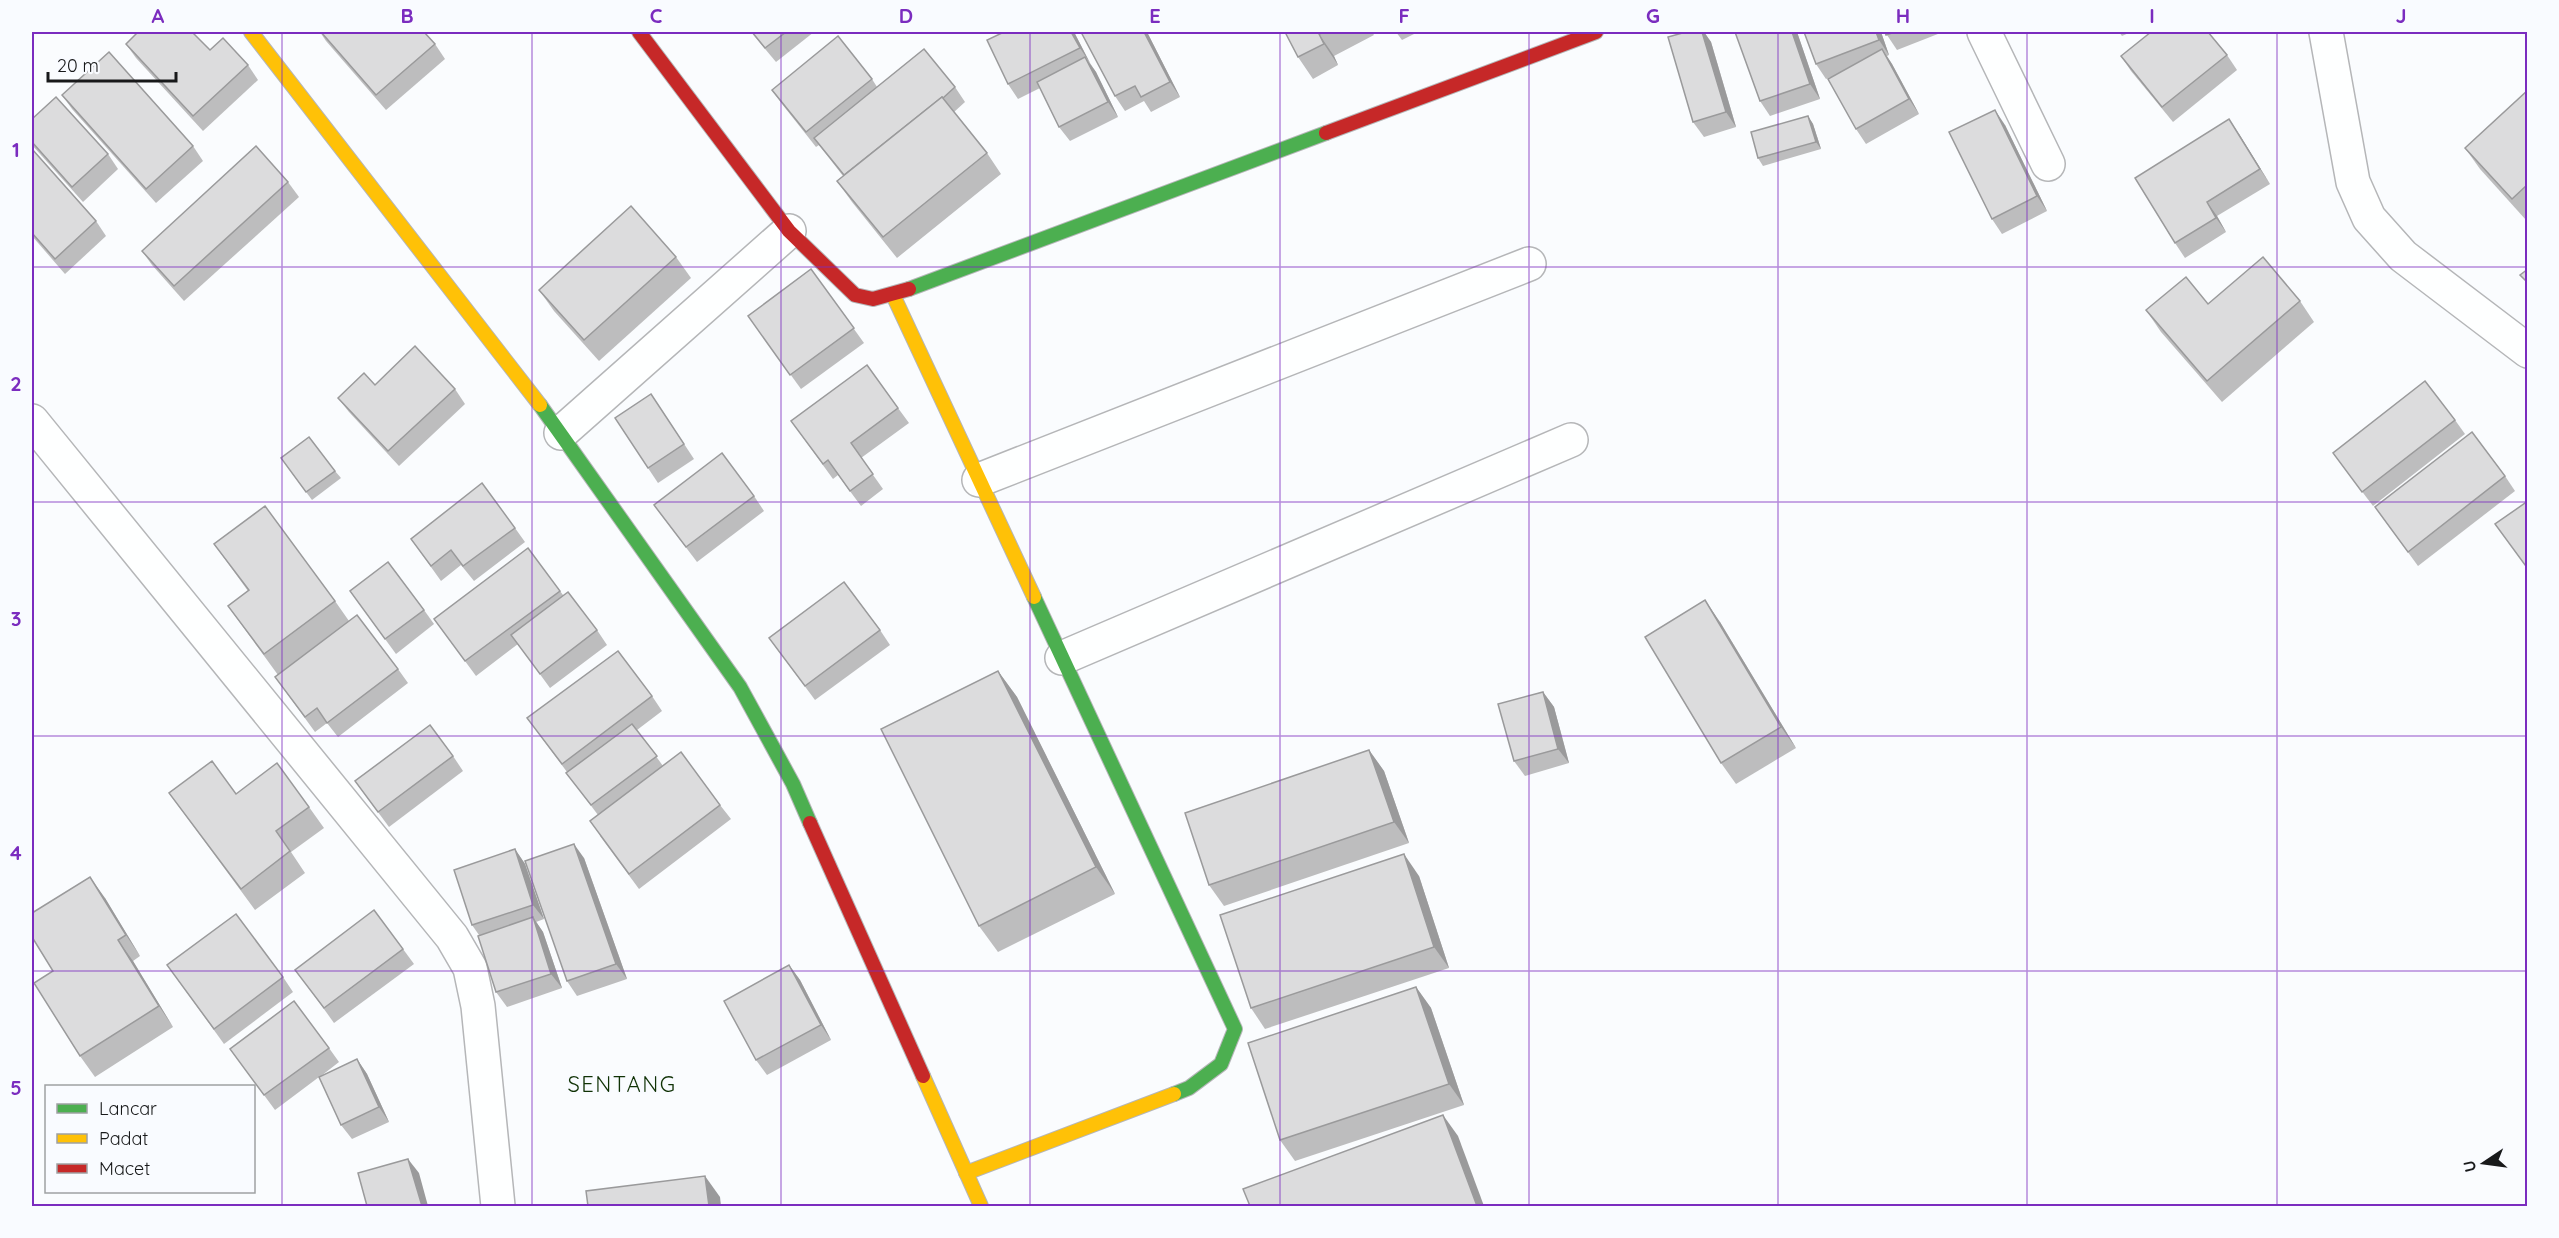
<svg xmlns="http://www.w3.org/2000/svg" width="2559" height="1238" viewBox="0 0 2559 1238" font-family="Quicksand,sans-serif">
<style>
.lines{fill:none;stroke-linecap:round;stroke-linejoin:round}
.street-casing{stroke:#b5b6b8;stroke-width:36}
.fast-casing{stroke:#b5b6b8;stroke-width:16}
.slow-casing{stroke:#b5b6b8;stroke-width:16}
.jam-casing{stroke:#b5b6b8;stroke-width:16}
.street{stroke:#feffff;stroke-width:33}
.fast{stroke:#4caf50;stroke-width:14}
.slow{stroke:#ffc107;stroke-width:14}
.jam{stroke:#c62828;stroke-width:14}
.wall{fill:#bdbdbe}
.shaded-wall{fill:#9a9a9b}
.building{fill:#dcdcdd;stroke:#9a9a9b;stroke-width:1.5}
.grid{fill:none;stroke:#7b2cbf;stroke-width:1.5;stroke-opacity:0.55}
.labels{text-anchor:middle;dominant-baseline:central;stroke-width:5;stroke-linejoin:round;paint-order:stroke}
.quarter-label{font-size:22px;letter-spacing:1.5px;fill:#103205;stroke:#f9fbff}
.neatline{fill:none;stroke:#7b2cbf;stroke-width:2}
.grid-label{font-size:20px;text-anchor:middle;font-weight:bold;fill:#7b2cbf}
</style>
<rect width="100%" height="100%" fill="#fafcfe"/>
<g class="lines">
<g class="street-casing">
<g id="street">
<polyline points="1984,32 2048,164"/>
<polyline points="2326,32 2353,182 2369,218 2403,256 2528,351"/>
<polyline points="32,421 452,937 470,968 478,1006 498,1206"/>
<polyline points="561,433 789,231"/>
<polyline points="979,480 1529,264"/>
<polyline points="1062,658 1571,440"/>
</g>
</g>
<g class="fast-casing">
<g id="fast">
<polyline points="909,289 1326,133"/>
<polyline points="540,405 740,687 793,784 810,823"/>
<polyline points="1034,597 1235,1029 1221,1064 1189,1088 1174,1094"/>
</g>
</g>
<g class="slow-casing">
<g id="slow">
<polyline points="251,32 540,405"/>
<polyline points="893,295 1034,597"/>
<polyline points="923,1076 981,1206"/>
<polyline points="966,1173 1174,1094"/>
</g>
</g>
<g class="jam-casing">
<g id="jam">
<polyline points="639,32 789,231 855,295 873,299 909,289"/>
<polyline points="1326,133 1596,32"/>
<polyline points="810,823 923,1076"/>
</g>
</g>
<use href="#street" class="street"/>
<use href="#fast" class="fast"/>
<use href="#slow" class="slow"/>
<use href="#jam" class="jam"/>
</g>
<g class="wall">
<polygon points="320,32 424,32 435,44 445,59 386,110 326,41"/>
<polygon points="751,32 814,32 776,62"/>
<polygon points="1074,32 1090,63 1096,72 1118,117 1070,141 1059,127 1040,88 1018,99 1008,84"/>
<polygon points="1147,32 1180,97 1151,112 1144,101 1125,111 1115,96"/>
<polygon points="1285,32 1372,32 1374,35 1334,56 1338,65 1313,79 1298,57"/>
<polygon points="1396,32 1418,32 1402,40"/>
<polygon points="1686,32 1704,32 1711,42 1736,127 1704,137 1693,122"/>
<polygon points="1735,32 1797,32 1820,99 1770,116 1760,101"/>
<polygon points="1804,32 1881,32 1889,55 1887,56 1892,64 1919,114 1866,144 1856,129 1831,77 1826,79 1816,64"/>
<polygon points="1885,32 1943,32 1897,50"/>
<polygon points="2119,32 2131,32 2122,36"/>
<polygon points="126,44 210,50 248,65 258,80 203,131 136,58"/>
<polygon points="2227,55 2237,70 2173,122 2131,71 2121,56"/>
<polygon points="872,79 877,87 955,87 965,102 954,112 987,153 1001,174 897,258 852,202 837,181 843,176 819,145 816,147 782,104 772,90"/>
<polygon points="2528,90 2528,219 2526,220 2480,169 2465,148"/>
<polygon points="62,95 193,146 203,161 156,203 72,109"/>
<polygon points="1808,116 1813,124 1821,149 1763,166 1758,158"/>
<polygon points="32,119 108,154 118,169 83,202 32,145"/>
<polygon points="2005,125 2047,211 2002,234 1992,219"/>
<polygon points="2239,134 2270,184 2217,216 2226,232 2185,258 2175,243"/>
<polygon points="32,149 96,221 106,236 65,274 32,236"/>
<polygon points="288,182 299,197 184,301 152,265 142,251"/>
<polygon points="676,257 691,278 599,361 554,311 539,290"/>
<polygon points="811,269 864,343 801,389 748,316"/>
<polygon points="2300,301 2314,322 2222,402 2161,332 2146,310 2208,304"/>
<polygon points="375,385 455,389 465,404 399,466 349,412 338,398"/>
<polygon points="898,408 909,423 861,458 883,489 861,506 838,475 833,479 791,421"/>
<polygon points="661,409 694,459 658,483 648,468"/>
<polygon points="2455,420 2465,434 2373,506 2333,453"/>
<polygon points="281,458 335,471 341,478 312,500"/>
<polygon points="2505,476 2515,491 2418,566 2375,507"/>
<polygon points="754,496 764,511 697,562 654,505"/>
<polygon points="515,528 525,542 474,581 461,565 441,581 411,539"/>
<polygon points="214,544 335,601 349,621 398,669 408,683 338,737 327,723 315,732 275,677 278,675 228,606 248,591"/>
<polygon points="528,548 563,595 597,630 607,645 550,688 518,644 476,676 434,619"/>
<polygon points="350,591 424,610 434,624 396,654"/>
<polygon points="1720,622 1796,748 1736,784 1721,763"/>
<polygon points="880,630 890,645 815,700 769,638"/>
<polygon points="998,671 1017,697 1115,894 998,952 979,926"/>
<polygon points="1543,692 1554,707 1569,763 1525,776 1514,761"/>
<polygon points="652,696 662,711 637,730 663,766 720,805 731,819 639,889 600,836 598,815 577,787 567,772 527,718"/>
<polygon points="1369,750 1384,771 1409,843 1224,906 1209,885"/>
<polygon points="453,756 463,771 389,827 355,781"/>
<polygon points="169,793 236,794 309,807 324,828 291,852 305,873 255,910"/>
<polygon points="515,849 525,864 544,919 536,922 543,932 562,988 507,1007 496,992 479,935 472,925"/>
<polygon points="584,858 627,979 577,996 567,981"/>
<polygon points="1419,876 1449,968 1265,1029 1251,1008"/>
<polygon points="105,898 140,956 133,961 173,1027 95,1077 80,1056 53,971"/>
<polygon points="403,949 414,964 334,1023 306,984"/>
<polygon points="167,965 283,977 293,992 224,1044"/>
<polygon points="789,965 800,980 831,1040 767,1075 756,1060"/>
<polygon points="1416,987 1431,1008 1464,1105 1295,1161 1280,1140"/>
<polygon points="329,1048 339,1062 321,1076 357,1059 367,1074 389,1122 352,1139 341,1125 319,1077 275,1110 230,1049"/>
</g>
<g class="shaded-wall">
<polygon points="1071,32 1074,32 1090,63 1080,48"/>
<polygon points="1144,32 1147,32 1180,97 1170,82"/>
<polygon points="1702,32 1704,32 1711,42 1736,127 1726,112"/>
<polygon points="1792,32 1797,32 1820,99 1810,84"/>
<polygon points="1876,32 1881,32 1889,55 1879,40"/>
<polygon points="1319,34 1334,56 1338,65 1324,44"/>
<polygon points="1882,49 1892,64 1919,114 1909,99"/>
<polygon points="1085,57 1096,72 1118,117 1108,102"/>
<polygon points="1995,110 2005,125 2047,211 2037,196"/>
<polygon points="1808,116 1813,124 1821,149 1816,142"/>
<polygon points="2229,119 2239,134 2270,184 2260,169"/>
<polygon points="2207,202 2217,216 2226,232 2216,218"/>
<polygon points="1705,600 1720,622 1796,748 1781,727"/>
<polygon points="998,671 1017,697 1115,894 1096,867"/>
<polygon points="1543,692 1554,707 1569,763 1558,749"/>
<polygon points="1369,750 1384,771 1409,843 1394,822"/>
<polygon points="574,844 584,858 627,979 616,964"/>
<polygon points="515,849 525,864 544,919 533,905"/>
<polygon points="1404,854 1419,876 1449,968 1434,947"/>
<polygon points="90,877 105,898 140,956 126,935"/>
<polygon points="533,917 543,932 562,988 551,974"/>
<polygon points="118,940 133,961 173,1027 159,1006"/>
<polygon points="789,965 800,980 831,1040 821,1025"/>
<polygon points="1416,987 1431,1008 1464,1105 1449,1084"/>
<polygon points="357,1059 367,1074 389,1122 379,1107"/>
<polygon points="1443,1115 1458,1136 1484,1206 1477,1206"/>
<polygon points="408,1159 419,1173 428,1206 422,1206"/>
<polygon points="705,1176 720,1197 721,1206 709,1206"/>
</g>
<g class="building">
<polygon points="138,32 192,32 210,50 223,38 248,65 193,116 126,44"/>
<polygon points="321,32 424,32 435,44 376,95"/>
<polygon points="752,32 786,32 765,48"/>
<polygon points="1004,32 1071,32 1080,48 1008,84 987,40"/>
<polygon points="1081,32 1144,32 1170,82 1141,97 1135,86 1115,96"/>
<polygon points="1285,32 1325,32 1319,34 1324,44 1298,57"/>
<polygon points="1686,32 1702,32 1726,112 1693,122 1668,37"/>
<polygon points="1735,32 1792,32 1810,84 1760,101"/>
<polygon points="1804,32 1876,32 1879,40 1816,64"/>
<polygon points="1885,32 1895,32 1886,35"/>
<polygon points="2151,32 2208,32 2227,55 2162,107 2121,56"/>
<polygon points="838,36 872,79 806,132 772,90"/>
<polygon points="924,49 955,87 943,98 942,97 844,175 814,138"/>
<polygon points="1882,49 1909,99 1856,129 1828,79"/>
<polygon points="109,52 193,146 146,189 62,95"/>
<polygon points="1085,57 1108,102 1059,127 1037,82"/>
<polygon points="2528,90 2528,184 2512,199 2465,148"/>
<polygon points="56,97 108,154 72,187 32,142 32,119"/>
<polygon points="942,97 987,153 883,237 837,181"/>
<polygon points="1995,110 2037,196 1992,219 1949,132"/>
<polygon points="1808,116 1816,142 1758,158 1751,132"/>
<polygon points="2229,119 2260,169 2207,202 2216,218 2175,243 2135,178"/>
<polygon points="256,146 288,182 174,286 142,251"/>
<polygon points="32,149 96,221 55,259 32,233"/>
<polygon points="631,206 676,257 584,340 539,290"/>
<polygon points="2263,257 2300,301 2207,381 2146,310 2186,277 2208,304"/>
<polygon points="811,269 854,328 790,375 748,316"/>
<polygon points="2528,269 2528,283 2520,275"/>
<polygon points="415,346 455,389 388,451 338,398 364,373 375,385"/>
<polygon points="867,365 898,408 851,443 873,474 850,491 828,460 823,464 791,421"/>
<polygon points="2425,381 2455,420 2362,492 2333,453"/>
<polygon points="651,394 684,444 648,468 615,418"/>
<polygon points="2472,432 2505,476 2408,552 2375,507"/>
<polygon points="309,437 335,471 306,492 281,458"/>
<polygon points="722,453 754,496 686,547 654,505"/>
<polygon points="482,483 515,528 463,566 451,550 431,566 411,539"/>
<polygon points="2528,501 2528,569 2495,524"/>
<polygon points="265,506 335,601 264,654 228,606 249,590 214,544"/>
<polygon points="528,548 560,591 465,661 434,619"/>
<polygon points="388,562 424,610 385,639 350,591"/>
<polygon points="844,582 880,630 805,686 769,638"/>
<polygon points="568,592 597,630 540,674 511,635"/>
<polygon points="1705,600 1781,727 1721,763 1645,637"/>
<polygon points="357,615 398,669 327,723 317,708 305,717 275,677"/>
<polygon points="618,651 652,696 562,764 527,718"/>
<polygon points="998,671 1096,867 979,926 881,729"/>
<polygon points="1543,692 1558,749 1514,761 1498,704"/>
<polygon points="632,724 657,756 591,805 566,773"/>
<polygon points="430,725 453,756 378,812 355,781"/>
<polygon points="1369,750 1394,822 1209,885 1185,813"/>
<polygon points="681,752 720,805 629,874 590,821"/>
<polygon points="212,761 236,794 277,763 309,807 276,831 290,851 241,889 169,793"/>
<polygon points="574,844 616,964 567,981 525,861"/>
<polygon points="515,849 533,905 472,925 454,870"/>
<polygon points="1404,854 1434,947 1251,1008 1220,915"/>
<polygon points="90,877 126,935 118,940 159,1006 80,1056 34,983 53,971 32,937 32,913"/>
<polygon points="374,910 403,949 324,1008 295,970"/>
<polygon points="236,914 283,977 214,1029 167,965"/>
<polygon points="533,917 551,974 496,992 478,936"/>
<polygon points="789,965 821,1025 756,1060 724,1001"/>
<polygon points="1416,987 1449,1084 1280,1140 1248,1043"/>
<polygon points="294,1001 329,1048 264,1095 230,1049"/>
<polygon points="357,1059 379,1107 341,1125 319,1077"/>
<polygon points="1443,1115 1477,1206 1250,1206 1243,1189"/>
<polygon points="408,1159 422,1206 367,1206 358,1173"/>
<polygon points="705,1176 709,1206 588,1206 586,1191"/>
</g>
<path class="grid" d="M282,32V1206M532,32V1206M781,32V1206M1030,32V1206M1280,32V1206M1529,32V1206M1778,32V1206M2027,32V1206M2277,32V1206M32,267H2528M32,502H2528M32,736H2528M32,971H2528"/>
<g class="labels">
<g class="quarter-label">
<text x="622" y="1084">SENTANG</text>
</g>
</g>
<rect width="2559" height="1238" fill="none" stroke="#f9fbff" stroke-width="66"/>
<rect x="45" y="1085" width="210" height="108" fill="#f9fbff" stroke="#9fa1a3" stroke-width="1.5"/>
<rect x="57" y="1104" width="30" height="9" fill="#4caf50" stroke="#9fa1a3" stroke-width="1.5"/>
<text x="99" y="1115" font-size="18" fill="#18191a">Lancar</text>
<rect x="57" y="1134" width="30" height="9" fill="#ffc107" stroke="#9fa1a3" stroke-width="1.5"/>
<text x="99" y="1145" font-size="18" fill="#18191a">Padat</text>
<rect x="57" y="1164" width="30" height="9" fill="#c62828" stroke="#9fa1a3" stroke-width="1.5"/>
<text x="99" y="1175" font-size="18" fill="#18191a">Macet</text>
<g transform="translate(2484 1163) rotate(257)" stroke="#f9fbff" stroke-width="4.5" paint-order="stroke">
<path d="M0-4.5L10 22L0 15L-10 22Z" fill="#18191a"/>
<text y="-9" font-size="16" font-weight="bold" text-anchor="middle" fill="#18191a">U</text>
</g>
<path d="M48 72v9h128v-9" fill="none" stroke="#18191a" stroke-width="3"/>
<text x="57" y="72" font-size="18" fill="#18191a" stroke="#f9fbff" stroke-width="4.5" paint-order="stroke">20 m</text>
<rect x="33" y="33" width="2493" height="1172" class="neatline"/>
<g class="grid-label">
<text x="158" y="23">A</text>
<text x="407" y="23">B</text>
<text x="656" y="23">C</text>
<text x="906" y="23">D</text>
<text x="1155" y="23">E</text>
<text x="1404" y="23">F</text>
<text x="1653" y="23">G</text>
<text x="1903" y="23">H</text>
<text x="2152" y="23">I</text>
<text x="2401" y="23">J</text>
<text x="16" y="157">1</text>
<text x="16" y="391">2</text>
<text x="16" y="626">3</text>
<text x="16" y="860">4</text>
<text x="16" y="1095">5</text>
</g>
</svg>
